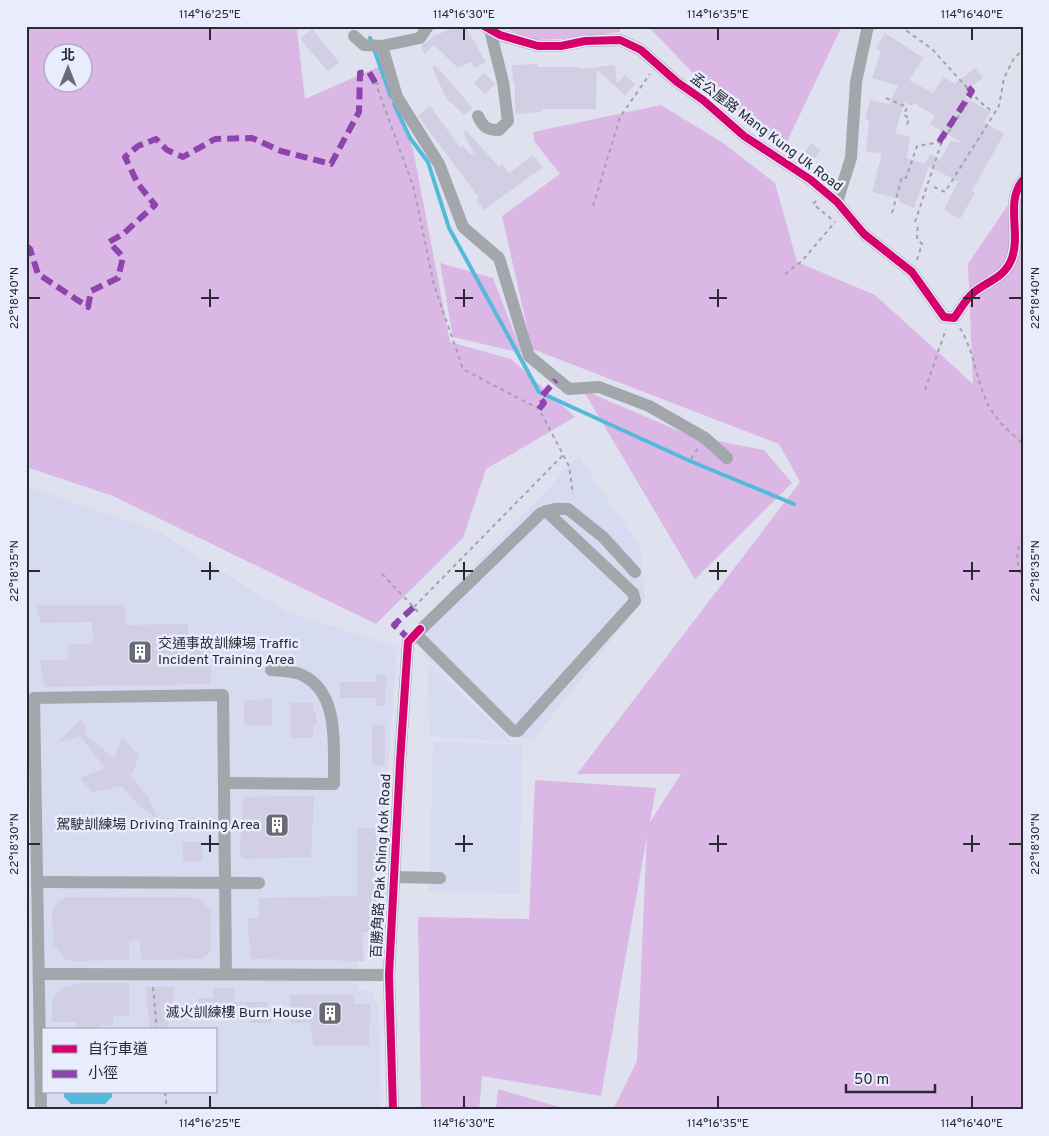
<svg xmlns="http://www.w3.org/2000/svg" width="1049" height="1136" viewBox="0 0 1049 1136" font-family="Overpass,'Noto Sans TC',sans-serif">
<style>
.built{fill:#d6dbf0;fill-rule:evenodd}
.green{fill:#dab7e4;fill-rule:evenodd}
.water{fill:#54b9da}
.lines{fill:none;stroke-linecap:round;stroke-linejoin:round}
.stream{stroke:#54b9da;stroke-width:4}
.building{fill:#d2cee4;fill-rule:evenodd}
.path{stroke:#a2a4aa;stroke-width:2;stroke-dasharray:4 4;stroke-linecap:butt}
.minor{stroke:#a3a6aa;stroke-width:12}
.quiet{stroke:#8e44ad;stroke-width:6;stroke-dasharray:12 6;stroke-linecap:butt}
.cycleway-casing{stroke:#e8ecfd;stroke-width:11}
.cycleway{stroke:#d6006c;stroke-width:8}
.ticks{fill:none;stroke:#292b33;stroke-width:2}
.labels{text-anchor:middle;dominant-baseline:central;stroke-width:5;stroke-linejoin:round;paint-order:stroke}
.street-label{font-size:14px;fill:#292b33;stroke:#e8ecfd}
.poi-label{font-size:14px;fill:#292b33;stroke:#e8ecfd;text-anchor:end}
.neatline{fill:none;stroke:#292b33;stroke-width:2}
.ticks-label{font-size:12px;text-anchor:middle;fill:#292b33}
</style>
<rect width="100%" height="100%" fill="#dfe2ee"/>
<g class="built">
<polygon points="579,456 640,547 645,598 534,739 517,738 424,655 416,634 425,617"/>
<path d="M26,486L158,531L285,611L397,647L382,851L379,941L357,962L358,990H371L379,1009L381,1110H26ZM44,1030H216V1092H44Z"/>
<polygon points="428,663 514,742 429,736"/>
<polygon points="433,742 523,745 519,894 429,892"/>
</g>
<g class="green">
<path d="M26,26H307L297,30L305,99L378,67L413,149L450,342L511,359L575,417L486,469L463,538L376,624L113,496L26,467ZM52,52H82V82H52Z"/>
<polygon points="501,26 619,26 620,32 562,39 532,40"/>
<polygon points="648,26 842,26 784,148 709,90"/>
<polygon points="661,105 723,143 775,183 797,262 875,295 973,384 968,264 1023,183 1023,1110 613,1110 637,1061 647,836 601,1096 482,1076 479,1110 421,1110 418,917 529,919 535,780 656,788 650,822 681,774 577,774 800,482 779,444 532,349 502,216 560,174 534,141 533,132"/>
<polygon points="440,263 493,278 522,353 453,337"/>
<polygon points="583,390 691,436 764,450 792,483 695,579"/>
<polygon points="498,1089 569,1110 496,1110"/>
</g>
<polygon class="water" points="64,1092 88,1092 90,1094 92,1092 112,1092 112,1097 105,1104 71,1104 64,1097"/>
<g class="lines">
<g class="stream">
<polyline points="370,38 391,97"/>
<polyline points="394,104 410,138 428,162 449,228 539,392 690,461 794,504"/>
</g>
</g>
<g class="building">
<polygon points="458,26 465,26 486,62 475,68 471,62 458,68 434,45 424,54 421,46 434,36"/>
<polygon points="312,29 339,62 328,71 300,39"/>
<path d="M885,33L923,58L909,80L933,93L944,77L955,84L975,68L983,78L967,90L970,92L966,98L991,112L984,122L1004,134L972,191L975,193L960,219L944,210L958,182L929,166L914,208L899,202L900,199L872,192L882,153L866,152L869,120L865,119L870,100L889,104L898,86L872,78L881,52L876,48ZM904,102L912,106L914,103L935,116L930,124L962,143L951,141L940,160L931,154L924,163L927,165L907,158L910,136L895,134Z"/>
<polygon points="538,64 538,67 579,67 579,69 615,65 617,83 625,75 635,84 625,95 597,70 596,109 541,109 541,112 515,114 515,82 513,82 512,65"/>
<polygon points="435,65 473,108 464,115 446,98 432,67"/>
<polygon points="484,73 495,84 485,94 474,83"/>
<polygon points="430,106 461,148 463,146 471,155 474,153 463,132 466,130 499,167 502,164 509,173 533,155 543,167 484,210 476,200 479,198 418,116"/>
<polygon points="811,143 821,150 808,168 798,162"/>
<polygon points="36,605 124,605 126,625 188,624 188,641 211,642 211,684 44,687 40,660 69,660 68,644 93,644 92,622 41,623"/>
<polygon points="376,675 386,675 385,706 376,706 376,698 340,698 340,682 376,682"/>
<polygon points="272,699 272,725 244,725 244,700"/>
<polygon points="290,703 313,703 313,712 316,712 317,725 313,725 313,738 291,738"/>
<polygon points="81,719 86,725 84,733 114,759 122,738 139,756 131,776 148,797 158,819 139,806 122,786 92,792 80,778 105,768 80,736 58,742"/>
<rect x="372" y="725" width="13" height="40"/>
<polygon points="314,796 311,857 243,859 240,852 243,797"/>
<polygon points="357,828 376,828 376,933 361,932 364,961 251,959 247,918 259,918 259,898 357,896"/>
<rect x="183" y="842" width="19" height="19"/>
<polygon points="67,897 192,897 200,899 211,912 211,951 203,959 141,960 139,940 129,941 129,960 71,961 65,959 53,944 52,910 58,902"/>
<polygon points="80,983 129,983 129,1016 113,1016 114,1025 100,1025 100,1030 76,1030 76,1022 52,1022 52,999 55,995 63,988"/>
<polygon points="145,987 175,987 167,1030 150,1030"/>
<polygon points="213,988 234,988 234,1002 268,1002 268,1011 271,1011 271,1023 250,1023 250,1019 199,1020 198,998 213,998"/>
<polygon points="290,995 353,995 354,1004 370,1004 369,1045 314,1046 310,1023 291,1023"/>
</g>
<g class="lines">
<g class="path">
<polyline points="900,26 932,49 980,102 993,112"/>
<polyline points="379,83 376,84 414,189 434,285 463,369 539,409 569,466 573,494"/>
<polyline points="886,98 907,107 904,115 909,118 906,128"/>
<polyline points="934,187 945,192 999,106 1004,78 1014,58 1023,50"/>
<polyline points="816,201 813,204 835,222"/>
<polyline points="593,206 620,117 650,74"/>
<polyline points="892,213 902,177 906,178 917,146 941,142"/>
<polyline points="915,222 941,144 974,92"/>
<polyline points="917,260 922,244 917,239 918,223"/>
<polyline points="785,274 802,261 835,222"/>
<path d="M960,328C976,354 977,390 993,413C1000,424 1013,434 1023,444"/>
<polyline points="925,390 946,329"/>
<polyline points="691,459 698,448"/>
<path d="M1023,539C1014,550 1017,567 1023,580"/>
<polyline points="382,574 420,614"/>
<polyline points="414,607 564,454"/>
<polyline points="153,987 157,1030"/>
<polyline points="165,1092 167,1110"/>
</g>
<g class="minor">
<path d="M484,26L500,35L538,46H561L585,41L620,40L641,50L677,82L703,100L744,136L811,180L837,202L864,234L912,272L944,317L954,318C960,310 966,299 973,293C987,281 1005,278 1012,258C1021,233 1005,202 1023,180"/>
<polyline points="354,36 364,45 382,46 420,38 428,26"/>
<polyline points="382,46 397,97 439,164 463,227 499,258 529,356 569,389 599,387 649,406 705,438 727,458"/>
<path d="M478,116C483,127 487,130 499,130L508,121L503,82L490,30"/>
<polyline points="837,202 851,158 856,82 868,26"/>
<polyline points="416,634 513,731 518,731 635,601 633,593 546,511"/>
<path d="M224,783L334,784C333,749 341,693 302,675C294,671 280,671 271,670"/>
<polyline points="394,877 440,878"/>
<polyline points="37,882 259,883"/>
<polyline points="39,974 389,975"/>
<polyline points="41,1110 34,698 223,695 226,974"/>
<polyline points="393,1110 389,975 400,762 408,642 541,513 555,509 568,509 603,537 635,572"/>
</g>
<g class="quiet">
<polyline points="939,142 972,91 967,86"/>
<polyline points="26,246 30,249 38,274 88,307 91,291 118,278 123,257 109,242 123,234 155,205 138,184 125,157 138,146 156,139 167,150 183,157 215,139 252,138 281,151 331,164 359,112 360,73 369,72 376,84"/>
<polyline points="539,409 544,403 540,398 556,380"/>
<polyline points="410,640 394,625 414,607"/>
</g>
<g class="cycleway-casing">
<g id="cycleway">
<path d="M484,26L500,35L538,46H561L585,41L620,40L641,50L677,82L703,100L744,136L811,180L837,202L864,234L912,272L944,317L954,318C960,310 966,299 973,293C987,281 1005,278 1012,258C1021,233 1005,202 1023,180"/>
<polyline points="393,1110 389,975 400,762 408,642 420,629"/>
</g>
</g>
<use href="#cycleway" class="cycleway"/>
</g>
<path class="ticks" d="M210,28V40M464,28V40M718,28V40M972,28V40M210,289V307M464,289V307M718,289V307M972,289V307M28,298H40M201,298H219M455,298H473M709,298H727M963,298H980M1009,298H1022M210,562V580M464,562V580M718,562V580M972,562V580M28,571H40M201,571H219M455,571H473M709,571H727M963,571H980M1009,571H1022M210,835V852M464,835V852M718,835V852M972,835V852M28,844H40M201,844H219M455,844H473M709,844H727M963,844H980M1009,844H1022M210,1096V1108M464,1096V1108M718,1096V1108M972,1096V1108"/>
<defs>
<g id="building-square" transform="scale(1.25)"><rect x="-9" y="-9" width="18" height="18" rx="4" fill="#696b74" stroke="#e8ecfd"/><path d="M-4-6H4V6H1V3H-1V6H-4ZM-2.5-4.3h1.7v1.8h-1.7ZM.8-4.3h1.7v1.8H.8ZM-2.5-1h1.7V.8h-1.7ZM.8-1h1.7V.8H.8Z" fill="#fff"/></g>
</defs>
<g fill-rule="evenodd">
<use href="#building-square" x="140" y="652"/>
<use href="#building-square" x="277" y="825"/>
<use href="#building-square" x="330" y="1013"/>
</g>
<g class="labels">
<g class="street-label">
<text transform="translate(766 133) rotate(37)">孟公屋路 Mang Kung Uk Road</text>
<text transform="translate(382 866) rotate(-87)">百勝角路 Pak Shing Kok Road</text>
</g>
<g class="poi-label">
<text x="158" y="644" text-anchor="start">交通事故訓練場 Traffic<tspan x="158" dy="16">Incident Training Area</tspan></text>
<text x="260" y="825">駕駛訓練場 Driving Training Area</text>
<text x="312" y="1013">滅火訓練樓 Burn House</text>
</g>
</g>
<rect width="1049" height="1136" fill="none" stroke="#e8ecfd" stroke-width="55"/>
<rect x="42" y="1028" width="175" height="65" fill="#e8ecfd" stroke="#9c9fac"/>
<rect x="52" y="1045" width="25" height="8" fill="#d6006c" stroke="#9c9fac"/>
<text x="88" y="1054" font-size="15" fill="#292b33">自行車道</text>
<rect x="52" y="1070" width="25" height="8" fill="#8e44ad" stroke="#9c9fac"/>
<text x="88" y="1078" font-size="15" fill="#292b33">小徑</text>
<g transform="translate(68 68)"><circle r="24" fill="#e8ecfd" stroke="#9c9fac"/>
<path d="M0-4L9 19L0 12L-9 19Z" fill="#696b74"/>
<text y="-8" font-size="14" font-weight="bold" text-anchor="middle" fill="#292b33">北</text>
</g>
<path d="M846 1084v8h89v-8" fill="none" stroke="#292b33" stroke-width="2.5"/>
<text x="854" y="1084" font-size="15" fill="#292b33" stroke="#e8ecfd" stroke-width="4" paint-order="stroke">50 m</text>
<rect x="28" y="28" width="994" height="1080" class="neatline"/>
<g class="ticks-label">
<text x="210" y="18">114°16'25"E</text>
<text x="464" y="18">114°16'30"E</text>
<text x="718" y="18">114°16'35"E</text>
<text x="972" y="18">114°16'40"E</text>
<text transform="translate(14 298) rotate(-90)" y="4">22°18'40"N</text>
<text transform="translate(1035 298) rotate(-90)" y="4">22°18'40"N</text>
<text transform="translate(14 571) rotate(-90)" y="4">22°18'35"N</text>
<text transform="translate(1035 571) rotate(-90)" y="4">22°18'35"N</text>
<text transform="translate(14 844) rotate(-90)" y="4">22°18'30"N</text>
<text transform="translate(1035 844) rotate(-90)" y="4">22°18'30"N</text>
<text x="210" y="1127">114°16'25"E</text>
<text x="464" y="1127">114°16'30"E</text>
<text x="718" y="1127">114°16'35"E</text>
<text x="972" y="1127">114°16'40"E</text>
</g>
</svg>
